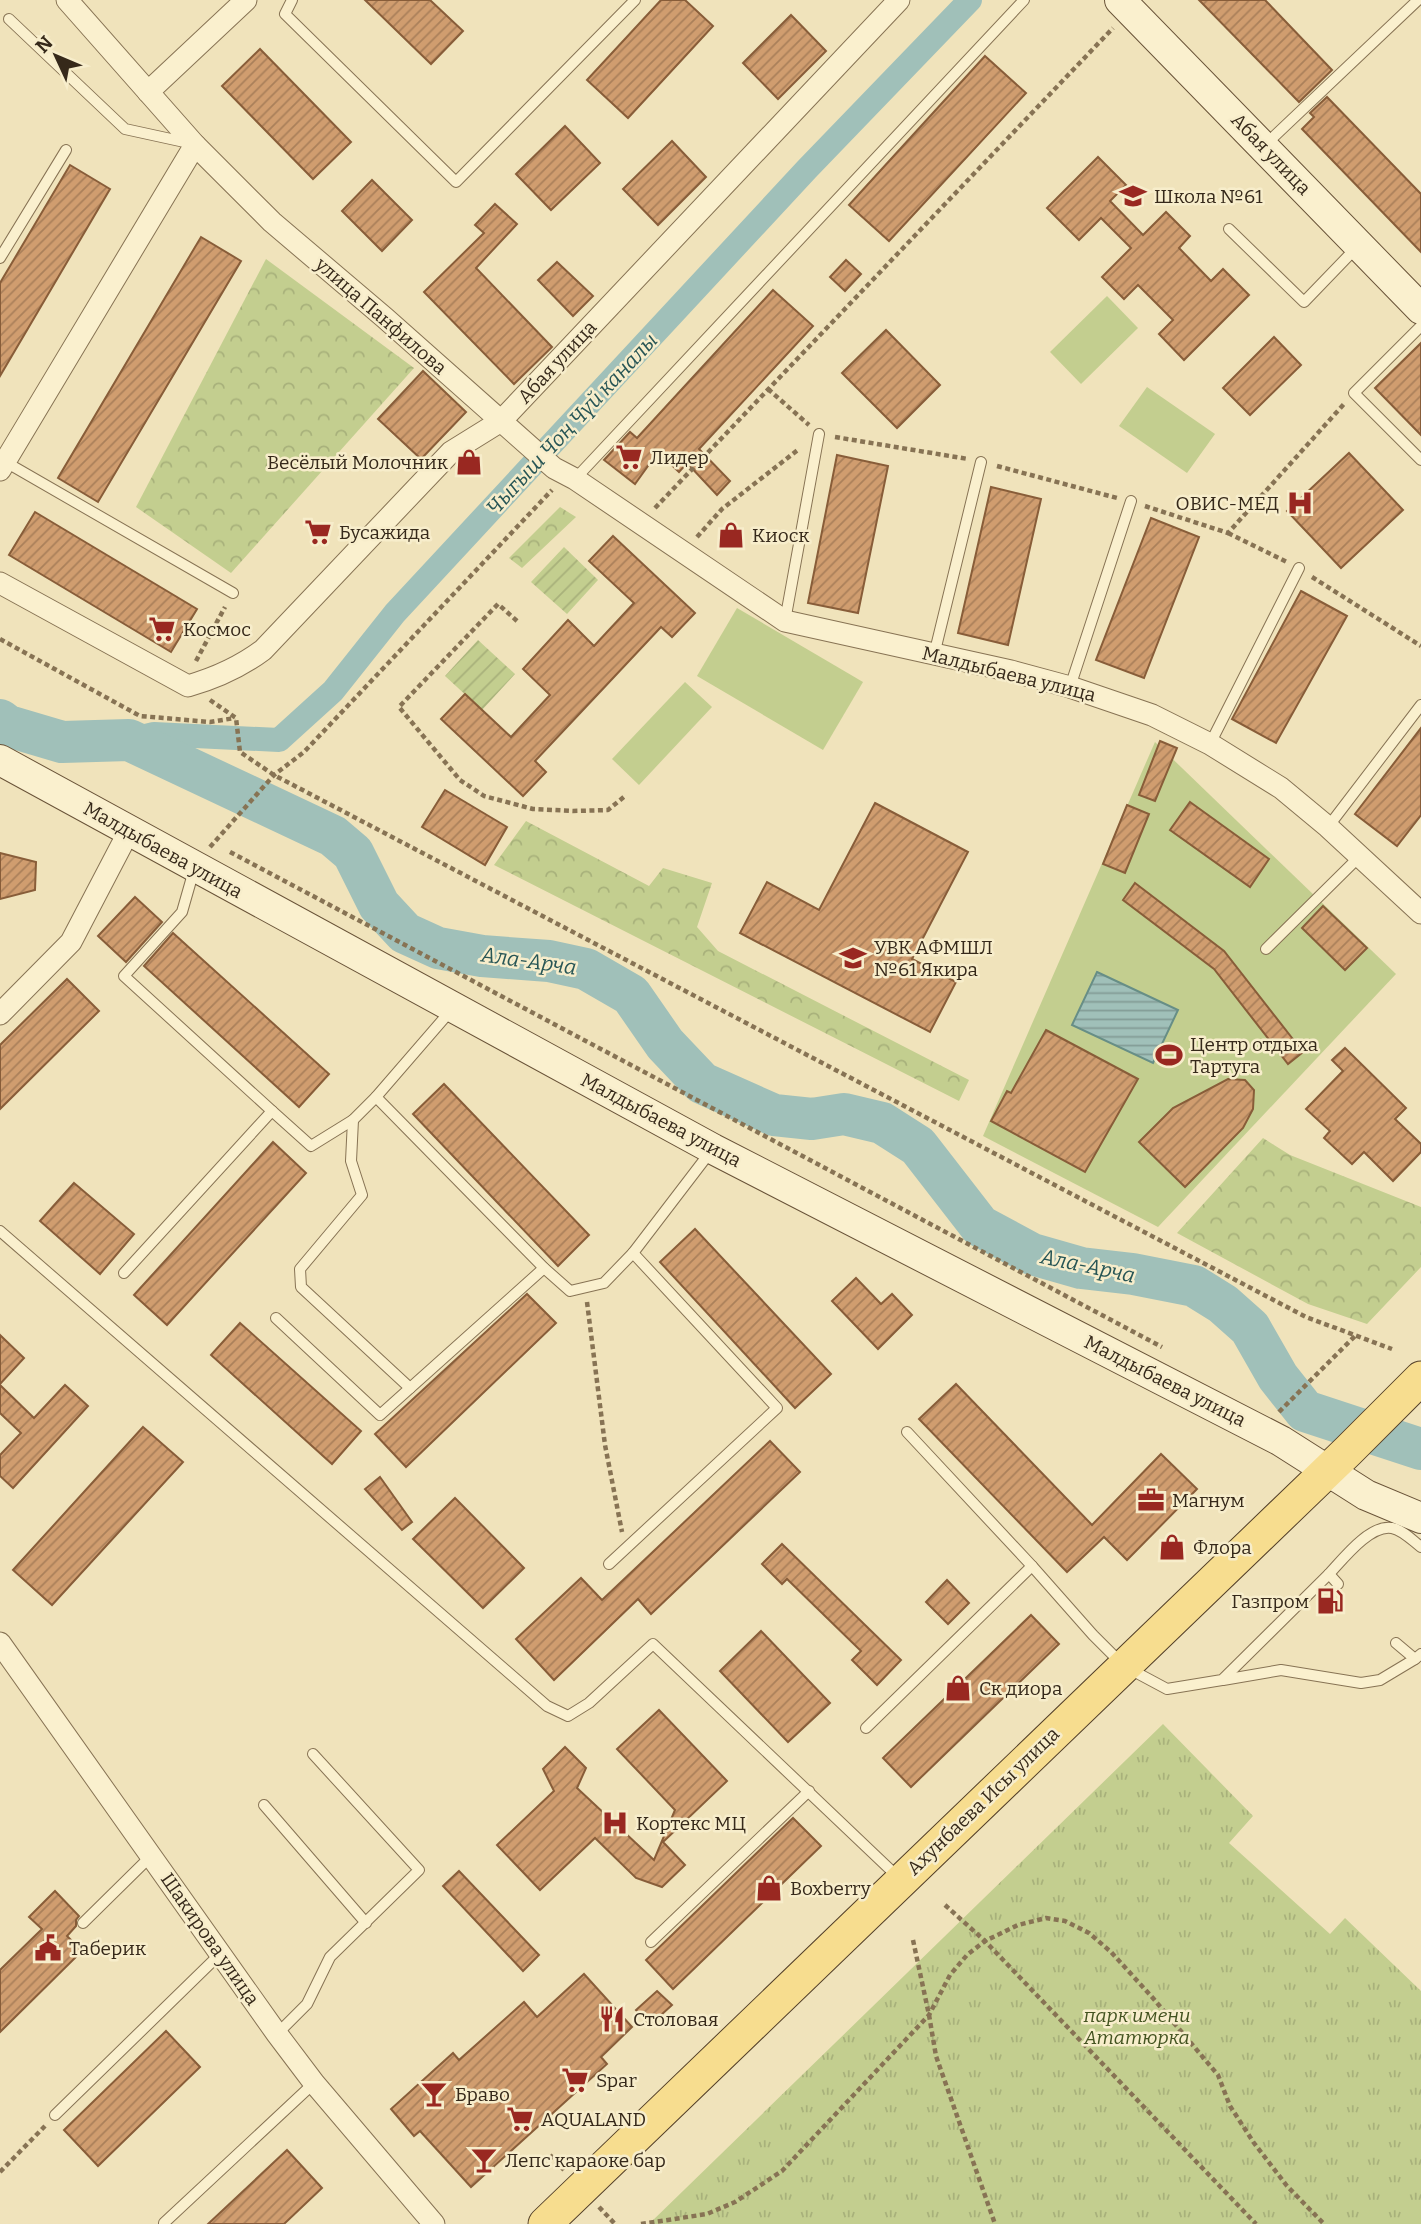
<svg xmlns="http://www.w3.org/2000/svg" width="1421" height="2224" viewBox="0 0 1421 2224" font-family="Bitter,serif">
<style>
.grass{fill:#c3ce8f}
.forest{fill:url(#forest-crowns)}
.park{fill:url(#park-tufts)}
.garden{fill:url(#garden-furrows)}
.water{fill:url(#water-rules);stroke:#678e86;stroke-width:2}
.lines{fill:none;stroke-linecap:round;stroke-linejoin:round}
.canal{stroke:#a0c0b9;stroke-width:24}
.river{stroke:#a0c0b9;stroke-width:42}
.building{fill:url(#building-hatch);stroke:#885d39;stroke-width:2}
.lane-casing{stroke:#877354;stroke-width:12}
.street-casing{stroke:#877354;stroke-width:23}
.secondary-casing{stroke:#695338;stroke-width:32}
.primary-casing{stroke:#544029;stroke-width:35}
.path{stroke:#877354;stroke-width:4.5;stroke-dasharray:5 3.5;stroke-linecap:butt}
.lane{stroke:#faf0ce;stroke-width:10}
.street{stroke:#faf0ce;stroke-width:21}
.secondary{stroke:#faf0ce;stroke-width:30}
.primary{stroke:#f7dd8f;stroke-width:33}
.labels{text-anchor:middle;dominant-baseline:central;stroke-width:5;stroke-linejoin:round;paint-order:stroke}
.street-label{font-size:19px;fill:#36291a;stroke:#f7edcb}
.poi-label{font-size:19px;fill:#36291a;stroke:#f7edcb;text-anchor:start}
.park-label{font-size:19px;font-style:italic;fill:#435320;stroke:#f7edcb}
.water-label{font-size:21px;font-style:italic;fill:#285656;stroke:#f7edcb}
</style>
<defs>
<pattern id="forest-crowns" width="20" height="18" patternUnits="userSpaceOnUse" patternTransform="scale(1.75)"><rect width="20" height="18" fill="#c3ce8f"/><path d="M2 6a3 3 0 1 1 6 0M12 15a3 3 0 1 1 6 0" fill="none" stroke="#a8b17b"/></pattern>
<pattern id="park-tufts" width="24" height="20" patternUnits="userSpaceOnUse" patternTransform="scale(1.75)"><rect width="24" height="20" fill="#c3ce8f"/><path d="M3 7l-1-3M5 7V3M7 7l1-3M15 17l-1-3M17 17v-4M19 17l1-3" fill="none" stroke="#a8b17b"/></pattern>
<pattern id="garden-furrows" width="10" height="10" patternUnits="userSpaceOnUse" patternTransform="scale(1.75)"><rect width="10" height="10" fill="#c3ce8f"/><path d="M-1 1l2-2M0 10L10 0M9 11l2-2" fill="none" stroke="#a8b17b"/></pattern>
<pattern id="water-rules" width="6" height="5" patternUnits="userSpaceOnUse" patternTransform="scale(1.75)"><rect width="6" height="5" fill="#a0c0b9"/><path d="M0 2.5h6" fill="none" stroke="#839c96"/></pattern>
<pattern id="building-hatch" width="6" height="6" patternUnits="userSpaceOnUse" patternTransform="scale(1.75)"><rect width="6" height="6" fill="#d09d6f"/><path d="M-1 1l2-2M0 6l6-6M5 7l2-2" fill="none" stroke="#aa805a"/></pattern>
</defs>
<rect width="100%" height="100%" fill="#f0e3bb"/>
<g class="grass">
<polygon points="1107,296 1138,328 1081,384 1050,352"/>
<polygon points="1147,387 1215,434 1187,473 1119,426"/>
<polygon points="737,608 863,682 823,750 697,676"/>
<polygon points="685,682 712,707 639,785 612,759"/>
<polygon points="1155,742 1396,974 1158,1227 983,1136"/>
</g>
<g class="forest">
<polygon points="266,259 414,368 231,573 136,507"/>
<polygon points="560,507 576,517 522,568 509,558"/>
<polygon points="526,821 649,886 663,868 712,883 697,927 718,951 969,1080 959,1101 494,865"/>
<polygon points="1263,1138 1290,1155 1421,1207 1421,1267 1367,1324 1308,1304 1177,1233"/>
</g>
<polygon class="park" points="1163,1724 1253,1816 1229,1843 1330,1934 1345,1918 1421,1991 1421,2224 649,2224"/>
<g class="garden">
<polygon points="564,547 598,580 567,614 531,582"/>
<polygon points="478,640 515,674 482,710 445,676"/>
</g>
<polygon class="water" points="1097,972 1178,1010 1153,1063 1072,1025"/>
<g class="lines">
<polyline class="canal" points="129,740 154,734 279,740 333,691 395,613 807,169 970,0"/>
<polyline class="river" points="0,720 8,726 62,742 129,740 333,836 353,853 379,905 405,933 438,948 482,956 549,961 586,969 631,995 665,1044 702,1083 774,1115 812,1119 844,1114 882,1123 918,1146 980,1226 1032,1254 1081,1268 1133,1274 1194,1286 1223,1304 1250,1328 1278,1377 1305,1411 1421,1449"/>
</g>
<g class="building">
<polygon points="365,0 430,0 463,31 431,64"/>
<polygon points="661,0 685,0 713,26 628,118 587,80"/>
<polygon points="1199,0 1265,0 1332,70 1299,102"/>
<polygon points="791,15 826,51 778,99 743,63"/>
<polygon points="260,49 351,142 313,179 222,86"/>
<polygon points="985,56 1026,93 889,241 849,205"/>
<polygon points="1327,97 1421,194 1421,252 1302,129 1314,117 1310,113"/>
<polygon points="565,126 600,163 551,210 516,174"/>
<polygon points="672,141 706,177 658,225 623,189"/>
<polygon points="1098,157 1126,185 1110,201 1143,235 1166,212 1190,236 1179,248 1211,281 1223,269 1249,295 1184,360 1159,334 1173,320 1138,285 1124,299 1102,277 1131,248 1101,218 1079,240 1047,208"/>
<polygon points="70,165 110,189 0,376 0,283"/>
<polygon points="372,180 412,220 382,251 342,211"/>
<polygon points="495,204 517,224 476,268 552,347 514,384 424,292 484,233 475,225"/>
<polygon points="201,237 241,261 98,502 58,478"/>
<polygon points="846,260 861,274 845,291 830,277"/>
<polygon points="557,262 593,296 573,316 538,280"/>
<polygon points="773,290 813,326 699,449 730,481 717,495 687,463 679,472 658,452 635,484 604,460 630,432 637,438"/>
<polygon points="886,330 940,385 897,428 842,373"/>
<polygon points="1274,337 1301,365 1250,415 1223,388"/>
<polygon points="1421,343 1421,435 1375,388"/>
<polygon points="423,371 466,412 421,459 378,419"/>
<polygon points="1349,453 1403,510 1341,568 1287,511"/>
<polygon points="837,455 888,466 858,613 808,603"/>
<polygon points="991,487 1041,499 1008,645 958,633"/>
<polygon points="35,512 197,609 171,652 9,555"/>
<polygon points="1151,518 1199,537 1144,678 1096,660"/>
<polygon points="613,536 695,613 672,637 661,627 535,761 546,772 523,796 441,719 465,694 511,737 550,695 523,669 568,620 594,646 634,603 589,561"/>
<polygon points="1301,591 1347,616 1276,743 1232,719"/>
<polygon points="1421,728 1421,815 1397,846 1355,814"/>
<polygon points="1160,741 1177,748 1155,801 1139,795"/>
<polygon points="445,790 507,827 485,865 422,827"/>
<polygon points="1190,802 1269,859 1250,887 1170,830"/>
<polygon points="875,803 968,852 912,959 956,982 930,1032 740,933 767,882 819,910"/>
<polygon points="1127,805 1149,814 1125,873 1103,864"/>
<polygon points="0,853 36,862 35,890 0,899"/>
<polygon points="1135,883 1224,951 1303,1052 1288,1064 1214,969 1123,900"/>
<polygon points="135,897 162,922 126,962 98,936"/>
<polygon points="1323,906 1367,948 1345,970 1302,928"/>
<polygon points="173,933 329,1074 299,1107 144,966"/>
<polygon points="67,979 99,1011 0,1109 0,1045"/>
<polygon points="1046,1030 1138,1079 1085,1172 991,1121 1007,1091 1011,1093"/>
<polygon points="1345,1048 1406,1108 1395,1119 1421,1144 1421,1152 1393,1181 1364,1152 1352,1164 1324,1138 1330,1131 1306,1109 1343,1071 1332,1060"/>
<polygon points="1228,1079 1245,1080 1254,1090 1253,1109 1243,1128 1185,1187 1139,1142 1173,1108"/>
<polygon points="444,1084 589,1235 558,1266 413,1114"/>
<polygon points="273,1142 306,1173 167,1325 134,1295"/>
<polygon points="74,1183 134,1234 100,1274 40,1221"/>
<polygon points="695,1229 831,1374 795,1408 660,1262"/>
<polygon points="856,1278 881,1304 892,1294 912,1315 878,1349 832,1301"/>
<polygon points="527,1294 556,1323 406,1467 375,1434"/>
<polygon points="240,1323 361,1431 332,1464 211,1355"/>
<polygon points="0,1335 24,1358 0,1384"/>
<polygon points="956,1384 1092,1525 1161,1454 1197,1489 1127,1560 1104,1537 1067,1572 919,1419"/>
<polygon points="0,1385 34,1418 65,1385 88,1406 13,1488 0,1476 0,1455 21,1433 0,1413"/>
<polygon points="143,1427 183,1462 52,1605 13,1570"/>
<polygon points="770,1441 800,1472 651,1614 638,1599 554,1680 516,1639 581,1578 602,1600"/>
<polygon points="380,1477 412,1522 402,1530 365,1489"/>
<polygon points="455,1498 524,1568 483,1608 413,1539"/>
<polygon points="782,1544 901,1660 877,1685 852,1660 861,1651 787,1579 782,1584 762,1564"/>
<polygon points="947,1580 969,1603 948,1624 926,1602"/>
<polygon points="1031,1615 1059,1644 911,1787 883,1758"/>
<polygon points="761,1631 830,1703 788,1742 720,1671"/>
<polygon points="659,1710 727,1781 663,1842 685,1865 662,1887 636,1878 595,1838 540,1890 497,1845 554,1791 543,1769 565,1747 586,1768 577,1788 654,1860 675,1810 617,1749"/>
<polygon points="793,1818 821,1846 673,1989 646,1960"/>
<polygon points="459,1871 539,1955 523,1971 443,1886"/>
<polygon points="55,1891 79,1916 76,1920 76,1926 67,1936 82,1951 0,2032 0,1970 42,1929 29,1917"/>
<polygon points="584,1974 632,2027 601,2057 607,2064 471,2187 420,2131 414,2136 391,2109 453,2053 459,2060 524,2002 537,2017"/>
<polygon points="657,1991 672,2005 650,2025 636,2010"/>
<polygon points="166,2031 200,2067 98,2166 64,2130"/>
<polygon points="287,2150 322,2188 284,2224 208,2224"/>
</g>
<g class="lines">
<g class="lane-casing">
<g id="lane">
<polyline points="292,0 285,14 456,182 635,0"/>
<polyline points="9,19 125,129 189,143"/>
<polyline points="1265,145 1418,0"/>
<polyline points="1229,229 1304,302 1357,247"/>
<polyline points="0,258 66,150"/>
<polyline points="1421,326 1354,393 1421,460"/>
<polyline points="2,460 233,593"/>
<polyline points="575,479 1024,0"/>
<polyline points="785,621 819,434"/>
<polyline points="934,655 981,462"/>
<polyline points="1070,687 1131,501"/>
<polyline points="1210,744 1299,568"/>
<polyline points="1328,827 1421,705"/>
<polyline points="1266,949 1360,856"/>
<polyline points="376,1097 544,1268 570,1291 604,1283 633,1253 711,1151"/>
<polyline points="272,1111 311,1146 353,1120 376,1097 453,1008"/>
<polyline points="353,1120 351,1161 362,1195 300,1269 301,1287 410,1388"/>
<polyline points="0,1231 547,1706 568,1716 589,1703 653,1644 899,1878"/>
<polyline points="124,1273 272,1111 124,976 182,912 194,870"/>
<polyline points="276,1318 380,1415 544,1268"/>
<polyline points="907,1432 1032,1566 1093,1635 1124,1666 1167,1689 1222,1680 1329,1574 1338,1584"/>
<polyline points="609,1564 777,1408 633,1253"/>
<path d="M1329,1574C1343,1559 1370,1524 1392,1528C1403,1530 1413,1541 1421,1547"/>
<polyline points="1396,1643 1415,1659 1421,1654"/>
<polyline points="1223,1680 1281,1670 1361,1683 1380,1680 1415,1659"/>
<polyline points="866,1728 1032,1566"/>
<polyline points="264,1805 366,1923"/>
<polyline points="83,1923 151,1856"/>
<polyline points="651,1942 809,1791"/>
<polyline points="277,2034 307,2004 330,1957 419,1870 313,1754"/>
<polyline points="55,2115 220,1954"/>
<polyline points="164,2223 314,2083"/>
</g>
</g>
<g class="street-casing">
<g id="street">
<polyline points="67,0 195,145 272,222 385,318 554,468 575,479 785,621 1011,671 1070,687 1152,715 1210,744 1281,788 1328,827 1421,913"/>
<polyline points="148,92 246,0"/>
<polyline points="0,470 195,145"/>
<path d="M0,583L188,686C216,678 239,668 263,650L451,452L501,421L899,0"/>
<polyline points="0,1014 71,942 129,831"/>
<polyline points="0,1643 277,2034 314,2083 434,2224"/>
</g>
</g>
<g class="secondary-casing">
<g id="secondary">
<polyline points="1120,0 1421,309"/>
<polyline points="0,760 713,1149 1281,1441 1366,1495 1421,1518"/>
</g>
</g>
<g class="primary-casing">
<polyline id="primary" points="545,2224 1348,1451 1421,1378"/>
</g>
<g class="path">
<polyline points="768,389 809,425"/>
<polyline points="835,437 968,459"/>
<polyline points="997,466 1117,498"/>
<polyline points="1145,506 1228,533 1344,404"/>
<polyline points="655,508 1113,28"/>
<polyline points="1228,533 1287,562"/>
<polyline points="697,537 722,509 799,449"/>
<polyline points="1312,577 1421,646"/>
<polyline points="517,621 498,604 399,707 460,780 484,796 533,809 573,811 608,810 625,796"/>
<polyline points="0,639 140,716 210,722 235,718"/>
<polyline points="196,661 225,607"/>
<polyline points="210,700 236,718 240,752 274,775 1306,1317 1392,1349"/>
<polyline points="210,847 274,775 304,752 552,490"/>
<polyline points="230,852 1162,1347"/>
<polyline points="587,1302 605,1445 622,1532"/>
<polyline points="1279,1412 1355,1336"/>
<polyline points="945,1905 985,1941 1256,2224"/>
<polyline points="913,1940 929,2015 936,2056 995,2224"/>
<polyline points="550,2155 564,2170"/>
<polyline points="0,2172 45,2126"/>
<polyline points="599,2207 615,2224"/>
<polyline points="641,2224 707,2214 735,2202 782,2171 929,2015 950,1975 967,1955 985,1941 1018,1925 1046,1918 1065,1921 1089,1933 1111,1952 1152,1997 1218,2075 1230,2106 1254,2143 1287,2186 1324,2224"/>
</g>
<use href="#lane" class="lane"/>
<use href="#street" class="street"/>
<use href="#secondary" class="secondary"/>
<use href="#primary" class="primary"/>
</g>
<defs>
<g id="school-bare" transform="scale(2.1)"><path d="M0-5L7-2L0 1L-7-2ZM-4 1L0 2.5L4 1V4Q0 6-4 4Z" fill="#992821" stroke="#f7edcb" stroke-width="2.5" paint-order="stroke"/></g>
<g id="supermarket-bare" transform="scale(2.1)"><path d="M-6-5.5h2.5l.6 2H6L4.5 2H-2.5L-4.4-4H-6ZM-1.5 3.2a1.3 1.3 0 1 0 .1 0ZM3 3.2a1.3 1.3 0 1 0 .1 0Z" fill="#992821" stroke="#f7edcb" stroke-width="2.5" paint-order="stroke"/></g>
<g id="shop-bare" transform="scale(2.1)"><path d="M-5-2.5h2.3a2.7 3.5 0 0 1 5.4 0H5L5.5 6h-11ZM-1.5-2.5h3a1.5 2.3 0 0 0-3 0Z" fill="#992821" stroke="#f7edcb" stroke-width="2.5" paint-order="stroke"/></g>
<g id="hospital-bare" transform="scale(2.1)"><path d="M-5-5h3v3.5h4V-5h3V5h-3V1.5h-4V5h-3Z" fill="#992821" stroke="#f7edcb" stroke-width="2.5" paint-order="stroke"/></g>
<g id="stadium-bare" transform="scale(2.1)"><path d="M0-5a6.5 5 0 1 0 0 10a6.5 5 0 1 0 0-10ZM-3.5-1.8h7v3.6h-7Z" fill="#992821" stroke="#f7edcb" stroke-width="2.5" paint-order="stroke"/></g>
<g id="office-bare" transform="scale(2.1)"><path d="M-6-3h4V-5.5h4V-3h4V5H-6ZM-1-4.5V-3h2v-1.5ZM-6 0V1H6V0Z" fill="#992821" stroke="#f7edcb" stroke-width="2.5" paint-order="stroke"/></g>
<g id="fuel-bare" transform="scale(2.1)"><path d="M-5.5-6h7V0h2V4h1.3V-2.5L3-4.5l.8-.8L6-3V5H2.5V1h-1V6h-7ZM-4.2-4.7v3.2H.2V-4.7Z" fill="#992821" stroke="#f7edcb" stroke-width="2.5" paint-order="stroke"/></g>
<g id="civic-bare" transform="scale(2.1)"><path d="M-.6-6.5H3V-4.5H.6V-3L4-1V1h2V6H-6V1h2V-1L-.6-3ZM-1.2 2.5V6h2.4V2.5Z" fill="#992821" stroke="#f7edcb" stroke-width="2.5" paint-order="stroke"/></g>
<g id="restaurant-bare" transform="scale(2.1)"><path d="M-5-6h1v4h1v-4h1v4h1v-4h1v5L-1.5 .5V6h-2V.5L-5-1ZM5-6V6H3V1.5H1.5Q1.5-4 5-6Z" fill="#992821" stroke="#f7edcb" stroke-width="2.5" paint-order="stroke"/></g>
<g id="bar-bare" transform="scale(2.1)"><path d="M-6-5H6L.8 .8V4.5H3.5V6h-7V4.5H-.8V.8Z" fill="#992821" stroke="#f7edcb" stroke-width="2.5" paint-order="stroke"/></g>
</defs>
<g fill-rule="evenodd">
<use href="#school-bare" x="1133" y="196"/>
<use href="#supermarket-bare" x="629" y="457"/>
<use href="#shop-bare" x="469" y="462"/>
<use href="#hospital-bare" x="1300" y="503"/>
<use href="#supermarket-bare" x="318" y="532"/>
<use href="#shop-bare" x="731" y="535"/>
<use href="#supermarket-bare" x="162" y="629"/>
<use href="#school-bare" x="853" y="958"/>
<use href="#stadium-bare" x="1169" y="1055"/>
<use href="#office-bare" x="1151" y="1500"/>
<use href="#shop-bare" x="1172" y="1547"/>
<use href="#fuel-bare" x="1330" y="1601"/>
<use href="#shop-bare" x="958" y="1688"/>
<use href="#hospital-bare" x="615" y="1823"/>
<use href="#shop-bare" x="769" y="1888"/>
<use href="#civic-bare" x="48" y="1948"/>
<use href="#restaurant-bare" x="612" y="2019"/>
<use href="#supermarket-bare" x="575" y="2080"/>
<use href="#bar-bare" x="434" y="2094"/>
<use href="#supermarket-bare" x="520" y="2119"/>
<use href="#bar-bare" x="484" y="2160"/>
</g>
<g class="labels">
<g class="street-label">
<text transform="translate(1271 154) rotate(46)">Абая улица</text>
<text transform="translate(381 316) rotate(41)">улица Панфилова</text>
<text transform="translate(557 362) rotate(-47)">Абая улица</text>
<text transform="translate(1009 674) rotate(14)">Малдыбаева улица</text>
<text transform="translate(163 850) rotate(29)">Малдыбаева улица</text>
<text transform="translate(661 1120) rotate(28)">Малдыбаева улица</text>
<text transform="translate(1165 1381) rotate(27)">Малдыбаева улица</text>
<text transform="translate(983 1801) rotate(-44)">Ахунбаева Исы улица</text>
<text transform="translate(210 1939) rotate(55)">Шакирова улица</text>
</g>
<g class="poi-label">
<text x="1154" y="196">Школа №61</text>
<text x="650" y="457">Лидер</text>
<text x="448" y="462" text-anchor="end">Весёлый Молочник</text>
<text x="1279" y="503" text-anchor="end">ОВИС-МЕД</text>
<text x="339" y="532">Бусажида</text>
<text x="752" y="535">Киоск</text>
<text x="183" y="629">Космос</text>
<text x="874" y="947">УВК АФМШЛ<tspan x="874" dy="22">№61 Якира</tspan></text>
<text x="1190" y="1044">Центр отдыха<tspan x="1190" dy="22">Тартуга</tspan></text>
<text x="1172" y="1500">Магнум</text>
<text x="1193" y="1547">Флора</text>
<text x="1309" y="1601" text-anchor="end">Газпром</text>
<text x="979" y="1688">Ск диора</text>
<text x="636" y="1823">Кортекс МЦ</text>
<text x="790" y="1888">Boxberry</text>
<text x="69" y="1948">Таберик</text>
<text x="633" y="2019">Столовая</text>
<text x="596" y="2080">Spar</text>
<text x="455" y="2094">Браво</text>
<text x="541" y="2119">AQUALAND</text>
<text x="505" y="2160">Лепс караоке бар</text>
</g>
<g class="park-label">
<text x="1137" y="2015">парк имени<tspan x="1137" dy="22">Ататюрка</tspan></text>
</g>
<g class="water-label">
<text transform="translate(572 424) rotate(-47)">Чыгыш Чоң Чүй каналы</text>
<text transform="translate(529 961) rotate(8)">Ала-Арча</text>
<text transform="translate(1088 1266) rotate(12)">Ала-Арча</text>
</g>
</g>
<g transform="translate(56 56) rotate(314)" stroke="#f7edcb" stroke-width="5" paint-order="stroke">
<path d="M0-5L12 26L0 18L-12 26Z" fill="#36291a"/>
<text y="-10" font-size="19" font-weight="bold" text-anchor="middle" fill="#36291a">N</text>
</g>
</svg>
